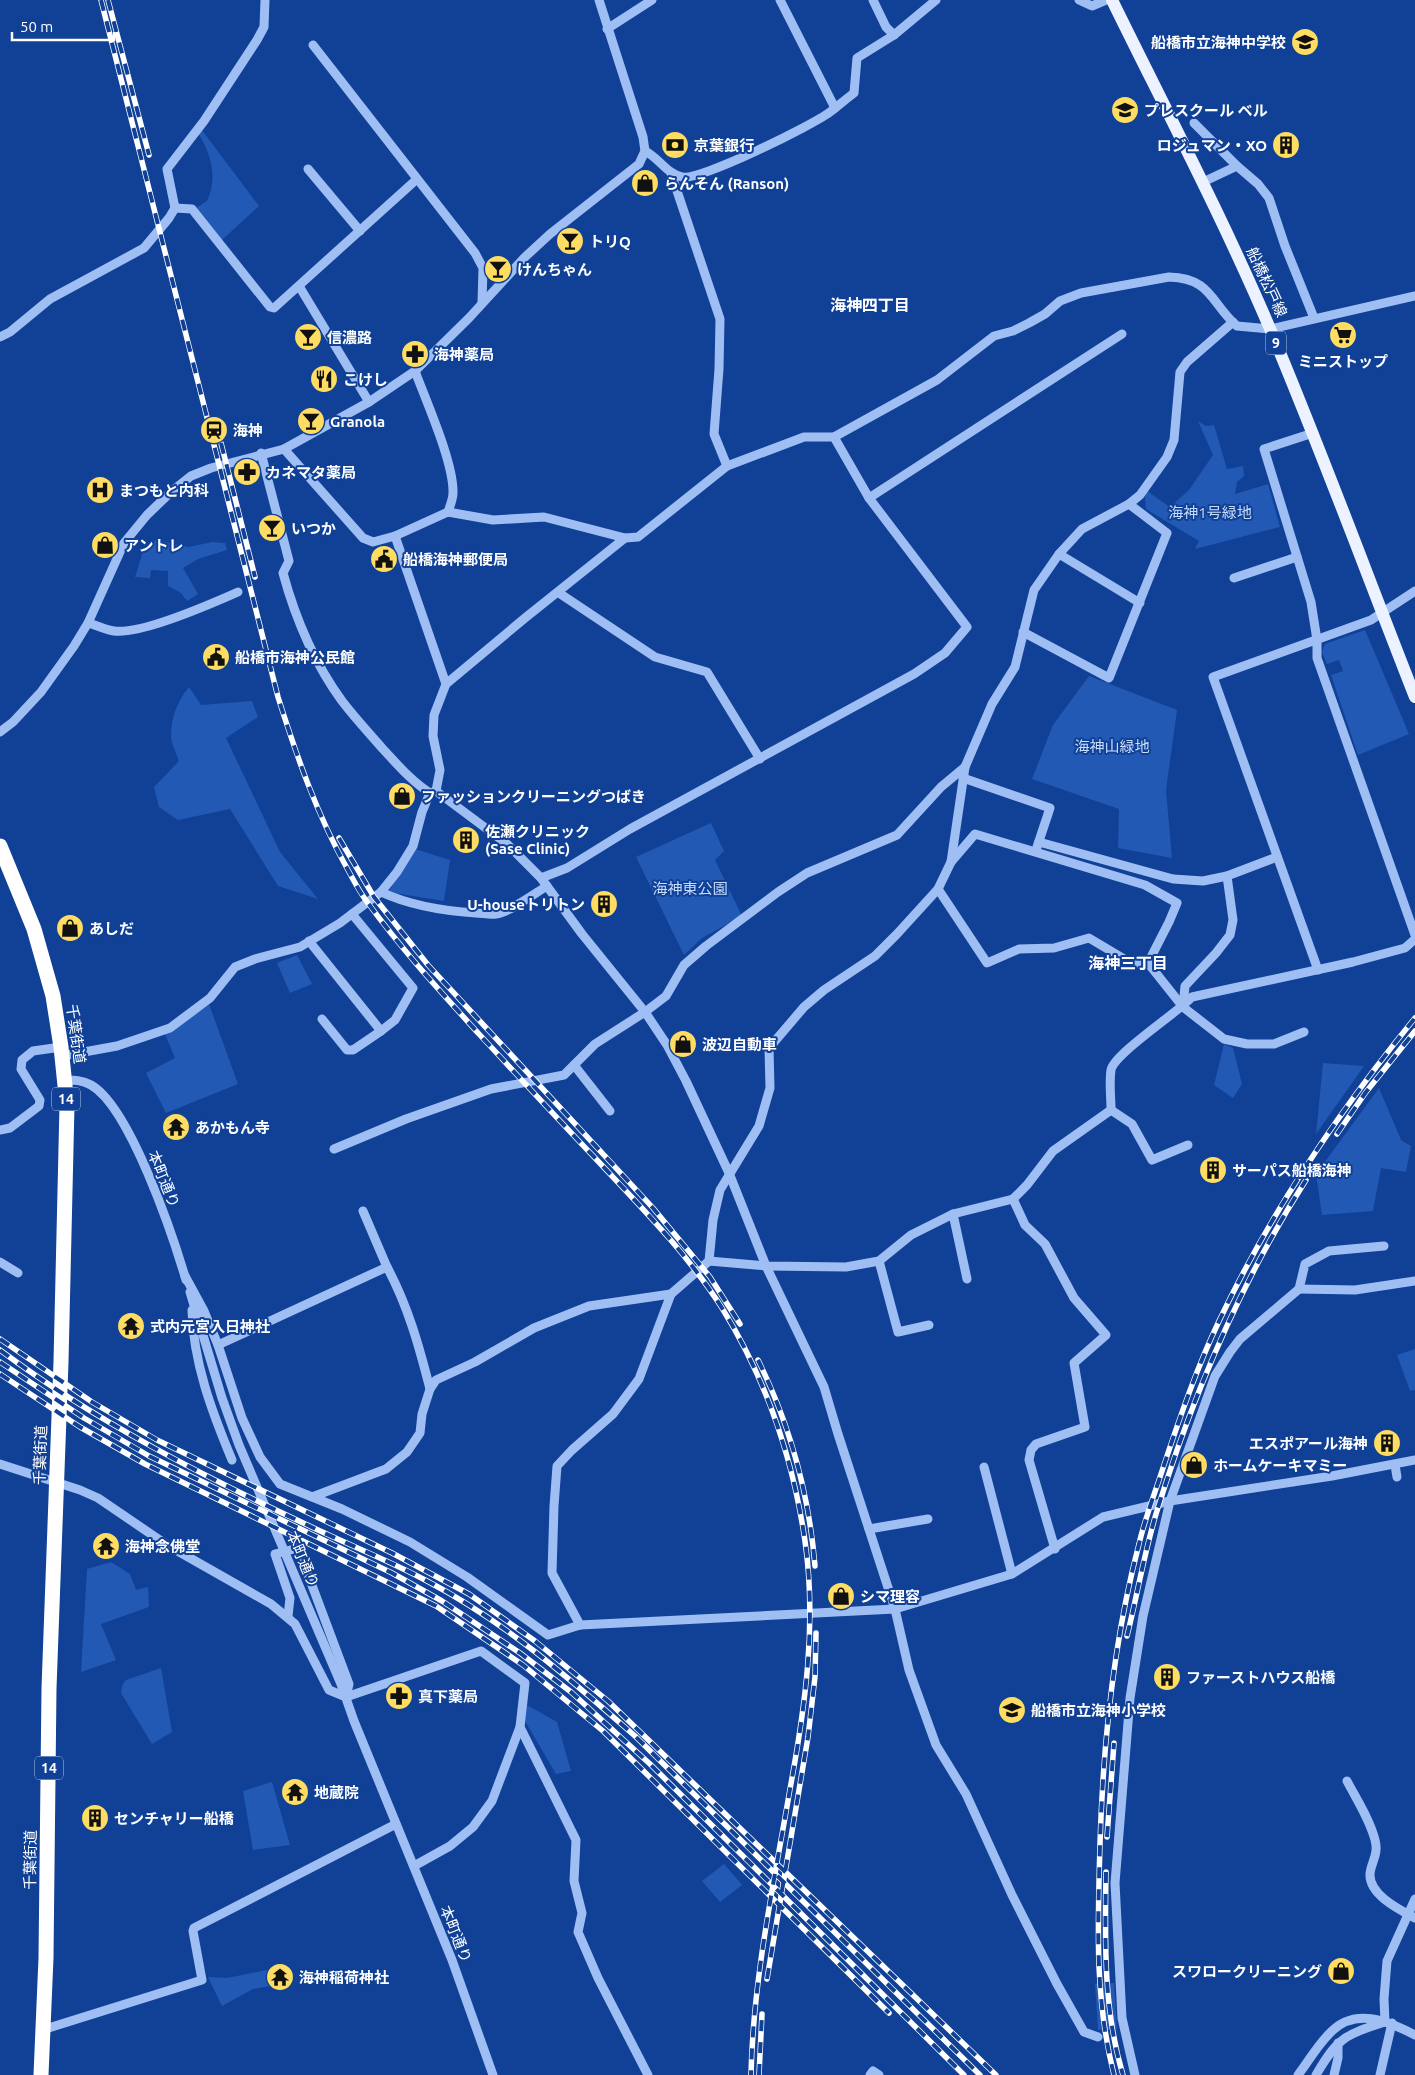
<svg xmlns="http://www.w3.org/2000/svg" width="1415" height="2075" viewBox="0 0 1415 2075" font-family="Ubuntu,'Noto Sans JP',sans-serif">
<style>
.green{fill:#2259b5}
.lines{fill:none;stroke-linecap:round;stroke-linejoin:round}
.minor{stroke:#9fbff4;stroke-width:9}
.major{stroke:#ecf2ff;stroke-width:12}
.highway{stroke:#fff;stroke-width:15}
.rail-casing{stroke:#fff;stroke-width:5.5}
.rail{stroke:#104196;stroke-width:4;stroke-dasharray:11;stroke-linecap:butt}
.labels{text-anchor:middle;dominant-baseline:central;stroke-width:4;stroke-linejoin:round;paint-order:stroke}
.shield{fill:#104196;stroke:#b7c6e0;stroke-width:1}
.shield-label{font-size:14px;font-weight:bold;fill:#fff}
.poi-label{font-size:15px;font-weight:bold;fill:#fff;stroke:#104196;text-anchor:start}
.street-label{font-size:15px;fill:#fff;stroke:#104196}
.park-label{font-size:15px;fill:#c7dcfe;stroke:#104196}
.neighbourhood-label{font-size:16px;font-weight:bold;fill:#fff;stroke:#104196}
</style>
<rect width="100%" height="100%" fill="#104196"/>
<g class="green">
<path d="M201,129L259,206L222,240L196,208L207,201C218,178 211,153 198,133Z"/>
<polygon points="1198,421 1206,426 1214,425 1227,469 1243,466 1244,476 1237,482 1235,494 1268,484 1280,527 1195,549 1199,541 1146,509 1145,497 1147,491 1170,507 1189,490 1213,455"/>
<polygon points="155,540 189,547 212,542 225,543 227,550 198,559 183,568 198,594 187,601 181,593 168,586 168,571 151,570 150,578 135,577 145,545 151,547"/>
<polygon points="1365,630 1409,734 1358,755 1331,675 1343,671 1339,660 1327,664 1322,652 1325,644"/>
<polygon points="1089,676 1177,710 1166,790 1172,858 1118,848 1119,809 1032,779 1053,725"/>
<path d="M189,687L201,705L252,701L258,717L226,738L280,852L318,899L278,886L230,809L178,820L159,807L154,787L179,761C176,753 171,743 171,735C171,717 178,700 189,687Z"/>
<polygon points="711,823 724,851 715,860 742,916 702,938 684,955 636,857"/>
<polygon points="415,849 450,860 444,901 388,892"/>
<polygon points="297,955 312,984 290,993 277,963"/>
<polygon points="209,1004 238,1084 166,1113 146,1073 175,1058 165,1034"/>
<polygon points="1224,1044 1233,1048 1242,1084 1233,1098 1214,1085"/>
<polygon points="1323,1063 1364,1066 1316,1134"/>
<polygon points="1379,1088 1401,1140 1411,1146 1406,1172 1381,1168 1373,1211 1322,1215 1316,1174"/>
<polygon points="1415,1349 1415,1390 1410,1391 1397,1355"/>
<polygon points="111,1562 130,1574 136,1590 148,1587 149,1607 101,1624 116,1660 81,1672 87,1569"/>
<path d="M161,1668L172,1732L152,1744L121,1693C122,1688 122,1684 126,1680Z"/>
<polygon points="527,1705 557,1722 571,1771 556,1774 525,1721"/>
<polygon points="272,1782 290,1845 253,1850 243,1791"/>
<polygon points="724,1864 742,1885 720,1902 702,1881"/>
<polygon points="272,1969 276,1985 253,1989 222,2006 208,1977 227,1978"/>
<polygon points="1114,1983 1117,2029 1098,2030 1095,1984"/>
</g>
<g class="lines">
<g class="minor">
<polyline points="780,0 835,108"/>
<polyline points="873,0 886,27 894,35"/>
<polyline points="1079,0 1092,6 1106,0"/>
<polyline points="607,29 652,0"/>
<polyline points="313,45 475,253 483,268 482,303"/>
<polyline points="1194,123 1237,166"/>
<path d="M645,151C659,158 667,174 682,177C700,181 813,125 830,112C838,106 846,99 854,93L857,58L894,35L936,0"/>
<polyline points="308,169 360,231"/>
<polyline points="671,173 720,319 719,369 714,434 727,466"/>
<polyline points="1203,182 1237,166 1258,184 1269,198 1285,246 1314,318"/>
<polyline points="175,208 192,209 270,307 274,308 417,179"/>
<polyline points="299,286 369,402"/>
<polyline points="0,337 10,332 50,299 144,248 169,218 175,208 167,169 204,121 257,40 264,27 265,0"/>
<polyline points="1313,433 1264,449 1311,602 1317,640 1317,658 1415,935"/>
<path d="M284,449L363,538L373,542L395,536L448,512C450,506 453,499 453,493C454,463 426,401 415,371"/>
<path d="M261,453L289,561L283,573C295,617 315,664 342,701C355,718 369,733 382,748C396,763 412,782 430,793L436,791L507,844L541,878L582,934L645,1012L667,1045L686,1081L729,1173L766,1266L824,1387L838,1434L895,1609L909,1670L936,1745L966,1794L1012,1895L1057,1984L1084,2032L1098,2037"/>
<polyline points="869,498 1122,334"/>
<polyline points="448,512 493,520 544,517 625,538"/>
<polyline points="395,536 446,684"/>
<polyline points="1059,554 1140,603"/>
<polyline points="1234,578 1297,557"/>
<polyline points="559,593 655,657 707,672 760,759"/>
<path d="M88,623C96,625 106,630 114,631C141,635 211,604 238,592"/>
<polyline points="1023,632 1109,678 1167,533 1129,504"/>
<polyline points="0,732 13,722 41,692 74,646 88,623 124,543 147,515 172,491 191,476 211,468 284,449 369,402 415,371 469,318 525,257 550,234 639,164 645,151 643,137 599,0"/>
<polyline points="963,778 1050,808 1037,847"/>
<path d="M436,791L440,770L433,736L434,715L446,684L525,618L625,538L638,537L727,466L804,437H834L937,380L994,336L1013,331L1029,323L1045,314L1060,301L1081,293L1169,277C1212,278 1211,304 1237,326L1270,329L1415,296"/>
<polyline points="1039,842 1173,879 1203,881 1227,876 1277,857"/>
<polyline points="951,862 965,767 992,704 1015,667 1034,590 1059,554 1082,529 1129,504 1140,495 1167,457 1174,440 1180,372 1187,362 1233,322"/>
<polyline points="541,878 567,868 630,829 914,674 945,653 967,627 869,498 834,437"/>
<polyline points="938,889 987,963 1019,949 1054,948 1089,938 1131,963 1148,963 1183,1007 1224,1039 1247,1044 1274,1044 1304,1032"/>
<path d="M381,892C411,906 444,911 476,913C482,913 489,915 496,914C510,912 534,894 547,886"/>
<polyline points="309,941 381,1031 395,1020 413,988 352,914"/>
<polyline points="1318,970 1213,677 1371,620 1415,591"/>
<polyline points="1183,1007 1185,986 1216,953 1230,935 1233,920 1227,876"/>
<polyline points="322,1019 347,1050 353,1050 381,1031"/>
<polyline points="62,1056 117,1046 170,1028 210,998 235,967 255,959 300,947 340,923 381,892 397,872 413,846 422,812 430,793"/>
<polyline points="574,1065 610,1111"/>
<path d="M65,1080C74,1080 82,1080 91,1085C130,1107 173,1236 186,1280"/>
<polyline points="1111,1110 1132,1124 1152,1160 1188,1145"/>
<polyline points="0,1130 10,1128 39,1106 40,1100 21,1069 22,1060 33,1051 61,1047"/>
<polyline points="334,1149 406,1119 491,1089 564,1075 595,1044 645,1012 666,996 684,965 706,946 778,892 807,873 897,835 941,787 965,767"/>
<polyline points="1013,1199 1025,1225 1045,1244 1074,1298 1106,1335 1074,1363 1085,1427 1036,1444 1031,1450 1029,1460 1055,1549"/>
<polyline points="363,1211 387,1267"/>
<polyline points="953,1214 967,1279"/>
<path d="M709,1261L766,1266L846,1267L879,1261L911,1235L953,1214L1013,1199L1027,1185L1053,1151L1111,1110C1111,1097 1109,1083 1111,1070C1114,1054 1177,1013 1192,997L1353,962L1405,948L1415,939"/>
<polyline points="879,1261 898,1332 929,1325"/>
<polyline points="0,1262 18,1273"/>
<polyline points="185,1276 204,1311 218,1345 242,1418 260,1457 280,1484 342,1509 410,1542 467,1577 548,1635 580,1625 895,1609 1012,1574 1103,1517 1170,1501 1332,1476 1415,1460"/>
<polyline points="1299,1289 1355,1290 1415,1281"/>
<polyline points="190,1292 222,1398 239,1445 341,1684 354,1721 452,1960 493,2075"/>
<path d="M192,1310C193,1362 212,1412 232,1460"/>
<path d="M218,1345L387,1267C408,1306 419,1346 430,1389"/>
<polyline points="0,1464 80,1490 98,1498 167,1545 271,1604 295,1624 329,1690 346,1697 481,1651 525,1683 520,1727 492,1801 473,1827 450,1846 414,1866"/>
<polyline points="1395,1465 1397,1477"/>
<polyline points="984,1467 1012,1574"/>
<polyline points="312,1497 386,1469 407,1452 420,1433 422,1414 430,1389 436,1380 475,1362 534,1328 589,1306 671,1294 709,1261 713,1220 720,1190 759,1126 770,1088 769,1048 804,1007 824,990 875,956 897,934 938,889 951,862 975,834 1145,885 1177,903 1169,922 1148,963"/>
<polyline points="869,1529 928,1519"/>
<polyline points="288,1616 290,1598 275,1554 298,1548 349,1684 346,1697"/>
<polyline points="580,1625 552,1573 554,1506 557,1466 572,1450 613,1414 639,1379 671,1294"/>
<polyline points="520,1727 576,1840 574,1881 582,1913 578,1932 598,1978 648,2075"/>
<path d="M1347,1781C1357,1800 1370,1820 1375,1840C1379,1855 1371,1862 1370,1874C1369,1895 1400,1910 1415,1918"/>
<polyline points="1385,2022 1384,1999 1387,1961 1415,1899"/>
<polyline points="42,2030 202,1980 193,1931 194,1928 396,1824"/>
<polyline points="870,2075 873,2071 879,2075"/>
<polyline points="1135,2075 1122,2018 1115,1883 1130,1698 1143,1616 1170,1501 1215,1376 1230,1352 1240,1339 1299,1289 1305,1264 1329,1251 1384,1246"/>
<path d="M1298,2075C1308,2062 1317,2046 1329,2034C1354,2006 1388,2021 1415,2035"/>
<path d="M1316,2075C1338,2037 1345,2035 1385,2022"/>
<polyline points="1334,2075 1338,2058 1338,2043"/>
<polyline points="1380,2075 1392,2023"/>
</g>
<path class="major" d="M1112,0C1166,110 1223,218 1271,331C1322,452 1367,575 1415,697"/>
<polyline class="highway" points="0,846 34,929 53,996 61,1047 67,1105 61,1362 49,1688 46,1958 41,2075"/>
<g class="rail-casing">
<g id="rail">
<path d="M101,0L278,697C297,757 317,815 348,870C354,881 360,893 368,903C402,950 441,992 479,1034C518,1076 557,1118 596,1159C640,1206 687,1253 722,1308C766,1379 793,1459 805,1541C817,1624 805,1708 790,1789C774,1883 753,1979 751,2075"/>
<polyline points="108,0 149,155"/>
<polyline points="221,443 255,577"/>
<polyline points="339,838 374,897 428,965 653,1208 710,1277 740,1324"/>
<polyline points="1337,1134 1366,1092 1415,1031"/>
<polyline points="0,1339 92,1402 157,1440 392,1553 469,1594 535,1641 608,1701 996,2075"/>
<path d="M0,1350C98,1423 207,1478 318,1530C354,1547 392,1562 427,1581C504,1621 570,1679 635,1736L980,2075"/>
<path d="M758,1360C790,1425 809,1494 815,1566"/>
<polyline points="0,1362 84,1418 149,1456 392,1573 442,1601 520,1653 571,1692 650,1764 964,2075"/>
<polyline points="0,1374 80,1427 145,1464 436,1606 523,1665 603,1731 889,2013"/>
<path d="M1127,1636C1137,1596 1144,1554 1156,1514C1192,1397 1240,1283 1306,1180"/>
<polyline points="1107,1837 1114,1743"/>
<path d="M1106,1872C1105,1940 1103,2009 1123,2075"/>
<polyline points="767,1979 808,1737 815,1677 816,1633"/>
<polyline points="759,2075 762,2014"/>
<path d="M1114,2075C1094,1995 1098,1924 1100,1843C1103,1744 1114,1639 1139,1544C1145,1518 1155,1493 1163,1468C1180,1417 1197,1367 1220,1319C1272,1210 1339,1111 1415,1018"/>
</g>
</g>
<use href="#rail" class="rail"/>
</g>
<defs>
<g id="school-disc" transform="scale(1.4375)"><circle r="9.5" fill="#ffdd62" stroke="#104196"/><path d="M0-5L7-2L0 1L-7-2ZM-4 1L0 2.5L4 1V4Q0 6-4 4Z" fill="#111"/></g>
<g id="bank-disc" transform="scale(1.4375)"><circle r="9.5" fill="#ffdd62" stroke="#104196"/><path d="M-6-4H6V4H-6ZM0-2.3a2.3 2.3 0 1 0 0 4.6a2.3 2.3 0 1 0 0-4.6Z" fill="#111"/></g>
<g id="building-disc" transform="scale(1.4375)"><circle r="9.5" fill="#ffdd62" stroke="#104196"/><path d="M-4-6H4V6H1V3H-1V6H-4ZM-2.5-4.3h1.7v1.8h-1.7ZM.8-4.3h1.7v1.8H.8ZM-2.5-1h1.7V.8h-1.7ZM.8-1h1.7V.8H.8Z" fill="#111"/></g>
<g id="shop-disc" transform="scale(1.4375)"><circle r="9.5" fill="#ffdd62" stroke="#104196"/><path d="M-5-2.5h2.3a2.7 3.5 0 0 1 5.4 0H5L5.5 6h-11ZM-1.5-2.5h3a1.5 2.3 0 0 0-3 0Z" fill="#111"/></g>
<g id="bar-disc" transform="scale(1.4375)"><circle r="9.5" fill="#ffdd62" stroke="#104196"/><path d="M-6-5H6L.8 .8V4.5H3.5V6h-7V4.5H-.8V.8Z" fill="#111"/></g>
<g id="supermarket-disc" transform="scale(1.4375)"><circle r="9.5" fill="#ffdd62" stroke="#104196"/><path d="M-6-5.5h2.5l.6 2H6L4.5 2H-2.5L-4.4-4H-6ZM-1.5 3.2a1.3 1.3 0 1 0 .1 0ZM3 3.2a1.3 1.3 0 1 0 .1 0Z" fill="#111"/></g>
<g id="pharmacy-disc" transform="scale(1.4375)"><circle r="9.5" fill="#ffdd62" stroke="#104196"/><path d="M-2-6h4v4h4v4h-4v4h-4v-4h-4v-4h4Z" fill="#111"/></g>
<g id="restaurant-disc" transform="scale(1.4375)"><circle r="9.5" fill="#ffdd62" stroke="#104196"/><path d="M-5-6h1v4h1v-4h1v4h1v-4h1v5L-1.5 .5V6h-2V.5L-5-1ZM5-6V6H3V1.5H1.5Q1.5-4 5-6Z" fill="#111"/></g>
<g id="station-disc" transform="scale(1.4375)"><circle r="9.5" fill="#ffdd62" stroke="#104196"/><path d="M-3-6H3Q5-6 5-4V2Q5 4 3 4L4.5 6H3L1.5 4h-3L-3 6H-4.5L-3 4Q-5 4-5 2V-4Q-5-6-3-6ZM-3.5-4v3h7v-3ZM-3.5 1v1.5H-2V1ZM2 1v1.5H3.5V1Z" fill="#111"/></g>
<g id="hospital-disc" transform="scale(1.4375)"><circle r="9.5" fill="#ffdd62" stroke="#104196"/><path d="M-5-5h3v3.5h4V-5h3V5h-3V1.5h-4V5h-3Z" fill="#111"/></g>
<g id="civic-disc" transform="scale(1.4375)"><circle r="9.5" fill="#ffdd62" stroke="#104196"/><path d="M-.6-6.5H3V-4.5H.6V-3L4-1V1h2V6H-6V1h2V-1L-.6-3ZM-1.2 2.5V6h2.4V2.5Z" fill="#111"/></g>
<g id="temple-disc" transform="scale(1.4375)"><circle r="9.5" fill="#ffdd62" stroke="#104196"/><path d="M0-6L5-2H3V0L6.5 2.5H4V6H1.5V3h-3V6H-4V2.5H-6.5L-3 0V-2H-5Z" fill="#111"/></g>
</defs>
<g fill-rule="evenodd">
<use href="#school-disc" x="1305" y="42"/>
<use href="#school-disc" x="1125" y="110"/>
<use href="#bank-disc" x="675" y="145"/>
<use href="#building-disc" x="1286" y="145"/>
<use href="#shop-disc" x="645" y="183"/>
<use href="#bar-disc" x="570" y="241"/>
<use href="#bar-disc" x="498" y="269"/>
<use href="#supermarket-disc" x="1343" y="335"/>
<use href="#bar-disc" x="308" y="337"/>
<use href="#pharmacy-disc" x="415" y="354"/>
<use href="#restaurant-disc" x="324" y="379"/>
<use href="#bar-disc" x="311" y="421"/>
<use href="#station-disc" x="214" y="430"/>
<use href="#pharmacy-disc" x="247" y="472"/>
<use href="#hospital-disc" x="100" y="490"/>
<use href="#bar-disc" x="272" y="528"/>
<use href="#shop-disc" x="105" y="545"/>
<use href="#civic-disc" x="384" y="559"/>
<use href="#civic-disc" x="216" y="657"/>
<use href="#shop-disc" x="402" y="796"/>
<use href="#building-disc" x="466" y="840"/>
<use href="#building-disc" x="604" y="904"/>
<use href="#shop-disc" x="70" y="928"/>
<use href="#shop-disc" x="683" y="1044"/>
<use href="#temple-disc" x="176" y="1127"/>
<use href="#building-disc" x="1213" y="1170"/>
<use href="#temple-disc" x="131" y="1326"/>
<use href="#building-disc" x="1387" y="1443"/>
<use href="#shop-disc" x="1194" y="1465"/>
<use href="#temple-disc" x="106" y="1546"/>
<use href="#shop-disc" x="841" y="1596"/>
<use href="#building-disc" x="1167" y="1677"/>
<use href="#pharmacy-disc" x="399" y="1696"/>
<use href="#school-disc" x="1012" y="1710"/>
<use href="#temple-disc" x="295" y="1792"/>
<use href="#building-disc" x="95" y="1818"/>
<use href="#shop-disc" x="1341" y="1971"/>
<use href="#temple-disc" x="280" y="1977"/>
</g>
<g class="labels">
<g class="shield">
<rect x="1266" y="331.5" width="20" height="23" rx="4"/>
<rect x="52" y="1087.5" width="28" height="23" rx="4"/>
<rect x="35" y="1756.5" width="28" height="23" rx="4"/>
</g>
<g class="shield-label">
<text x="1276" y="343">9</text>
<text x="66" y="1099">14</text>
<text x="49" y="1768">14</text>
</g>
<g class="poi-label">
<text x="1286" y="42" text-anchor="end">船橋市立海神中学校</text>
<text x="1144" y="110">プレスクール ベル</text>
<text x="694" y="145">京葉銀行</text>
<text x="1267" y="145" text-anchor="end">ロジュマン・XO</text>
<text x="664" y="183">らんそん (Ranson)</text>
<text x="589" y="241">トリQ</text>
<text x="517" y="269">けんちゃん</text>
<text x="327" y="337">信濃路</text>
<text x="434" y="354">海神薬局</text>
<text x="1343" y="361" text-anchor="middle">ミニストップ</text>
<text x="343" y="379">こけし</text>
<text x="330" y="421">Granola</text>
<text x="233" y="430">海神</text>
<text x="266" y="472">カネマタ薬局</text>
<text x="119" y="490">まつもと内科</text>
<text x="291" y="528">いつか</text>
<text x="124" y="545">アントレ</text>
<text x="403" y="559">船橋海神郵便局</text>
<text x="235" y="657">船橋市海神公民館</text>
<text x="421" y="796">ファッションクリーニングつばき</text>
<text x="485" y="831">佐瀬クリニック<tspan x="485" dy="17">(Sase Clinic)</tspan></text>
<text x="585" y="904" text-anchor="end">U-houseトリトン</text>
<text x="89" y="928">あしだ</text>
<text x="702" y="1044">波辺自動車</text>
<text x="195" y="1127">あかもん寺</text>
<text x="1232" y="1170">サーパス船橋海神</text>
<text x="150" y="1326">式内元宮入日神社</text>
<text x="1368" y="1443" text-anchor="end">エスポアール海神</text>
<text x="1213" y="1465">ホームケーキマミー</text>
<text x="125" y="1546">海神念佛堂</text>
<text x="860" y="1596">シマ理容</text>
<text x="1186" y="1677">ファーストハウス船橋</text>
<text x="418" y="1696">真下薬局</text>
<text x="1031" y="1710">船橋市立海神小学校</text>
<text x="314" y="1792">地蔵院</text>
<text x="114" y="1818">センチャリー船橋</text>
<text x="1322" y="1971" text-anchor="end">スワロークリーニング</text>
<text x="299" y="1977">海神稲荷神社</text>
</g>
<g class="street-label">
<text transform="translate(1267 282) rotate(65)">船橋松戸線</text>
<text transform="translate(76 1034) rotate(82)">千葉街道</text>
<text transform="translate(164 1179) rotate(68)">本町通り</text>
<text transform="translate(40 1455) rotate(-88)">千葉街道</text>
<text transform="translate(303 1559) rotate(67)">本町通り</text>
<text transform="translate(30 1860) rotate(-89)">千葉街道</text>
<text transform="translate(456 1934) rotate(68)">本町通り</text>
</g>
<g class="park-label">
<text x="1210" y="512">海神1号緑地</text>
<text x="1112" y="746">海神山緑地</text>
<text x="690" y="888">海神東公園</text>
</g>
<g class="neighbourhood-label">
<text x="870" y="305">海神四丁目</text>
<text x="1128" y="963">海神三丁目</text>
</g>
</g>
<path d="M12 32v8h102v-8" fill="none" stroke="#ffffff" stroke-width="2.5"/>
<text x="20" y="32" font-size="15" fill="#ffffff" stroke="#104196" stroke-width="4" paint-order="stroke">50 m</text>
</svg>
